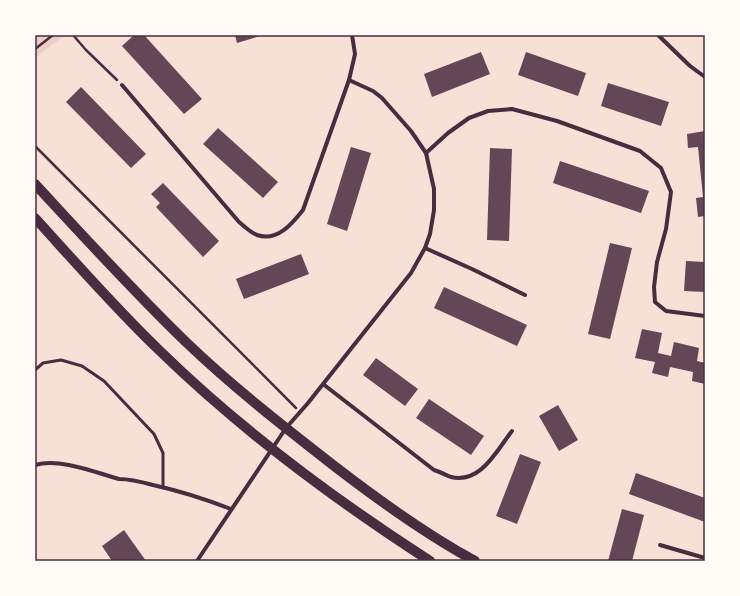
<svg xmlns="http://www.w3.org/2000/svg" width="740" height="596" viewBox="0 0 740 596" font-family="'Noto Serif',serif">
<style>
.green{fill:#ebcfc5}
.building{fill:#644757}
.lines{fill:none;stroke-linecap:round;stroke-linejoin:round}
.path{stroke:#4a2c40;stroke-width:2.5}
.service{stroke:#4a2c40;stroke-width:3}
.minor{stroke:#4a2c40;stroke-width:4}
.primary{stroke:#4a2c40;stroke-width:10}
.neatline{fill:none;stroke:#4a2c40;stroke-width:1.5}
</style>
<rect width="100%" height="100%" fill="#f7e1d7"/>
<polygon class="green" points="35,35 65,35 35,58"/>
<g class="building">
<polygon points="134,35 144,35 202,99 184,114 122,46"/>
<polygon points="235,35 263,35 237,43"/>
<polygon points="481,52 490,74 432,97 424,74"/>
<polygon points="526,52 586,73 578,96 518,75"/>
<polygon points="608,83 669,102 661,126 601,106"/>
<polygon points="81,87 146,154 131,168 66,102"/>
<polygon points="218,128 278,182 263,198 203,144"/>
<polygon points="705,131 705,216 698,217 696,198 703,197 698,147 688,148 687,134"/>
<polygon points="351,147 371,153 347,231 327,224"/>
<polygon points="490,148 512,149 509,241 487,240"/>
<polygon points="560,161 649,191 641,213 553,183"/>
<polygon points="163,183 219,241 203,257 156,207 160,203 151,194"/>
<polygon points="610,243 632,248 610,339 588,334"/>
<polygon points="301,254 309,274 244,299 236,279"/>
<polygon points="686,261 705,262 705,292 684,291"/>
<polygon points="444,287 527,325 517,346 434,308"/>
<polygon points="642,329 662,333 658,353 671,356 674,342 699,348 697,361 705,363 705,384 692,381 693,372 670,367 668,377 652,373 655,362 635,358"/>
<polygon points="376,358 418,389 405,406 363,375"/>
<polygon points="429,399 484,436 471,455 416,418"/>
<polygon points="558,405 578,440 559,451 539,416"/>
<polygon points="520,454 541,462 517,524 496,516"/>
<polygon points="636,473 705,498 705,522 629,494"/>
<polygon points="622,509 644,515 632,561 608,561"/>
<polygon points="124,530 146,561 112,561 102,546"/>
</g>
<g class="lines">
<g class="path">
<polyline points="73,35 86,50 117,80"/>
<polyline points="35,49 53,35"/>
<polyline points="35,146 296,408"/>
</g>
<polyline class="service" points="35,370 43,363 61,360 82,366 104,381 154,434 163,453 163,487"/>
<g class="minor">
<polyline points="658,35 690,66 705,77"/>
<path d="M122,85L239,222C244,226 251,233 257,235C277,242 292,224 303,210L349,80"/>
<polyline points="426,153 448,133 469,118 488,111 512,109 557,121 640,151 661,168 671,192 666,229 657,262 654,287 655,302 666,311 705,316"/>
<polyline points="425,248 472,269 525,295"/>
<path d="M323,384L434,470C440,472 446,475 451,477C481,484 497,450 512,431"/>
<path d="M35,465C60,458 94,472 119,479C131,479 142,482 153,485C180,491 205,499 231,509"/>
<polyline points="660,545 705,558"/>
<polyline points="197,561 286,428 308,403 411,273 425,248 430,234 434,210 434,189 426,153 411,131 382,98 373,91 349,80 355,54 352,35"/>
</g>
<g class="primary">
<path d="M35,184C85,238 134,292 187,343C233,387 283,426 333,465C377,499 427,535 475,561"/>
<path d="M35,218C76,263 116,309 160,351C241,430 334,499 430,561"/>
</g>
</g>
<rect width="740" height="596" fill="none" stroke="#fffaf5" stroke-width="72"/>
<rect x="36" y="36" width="668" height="524" class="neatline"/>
</svg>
